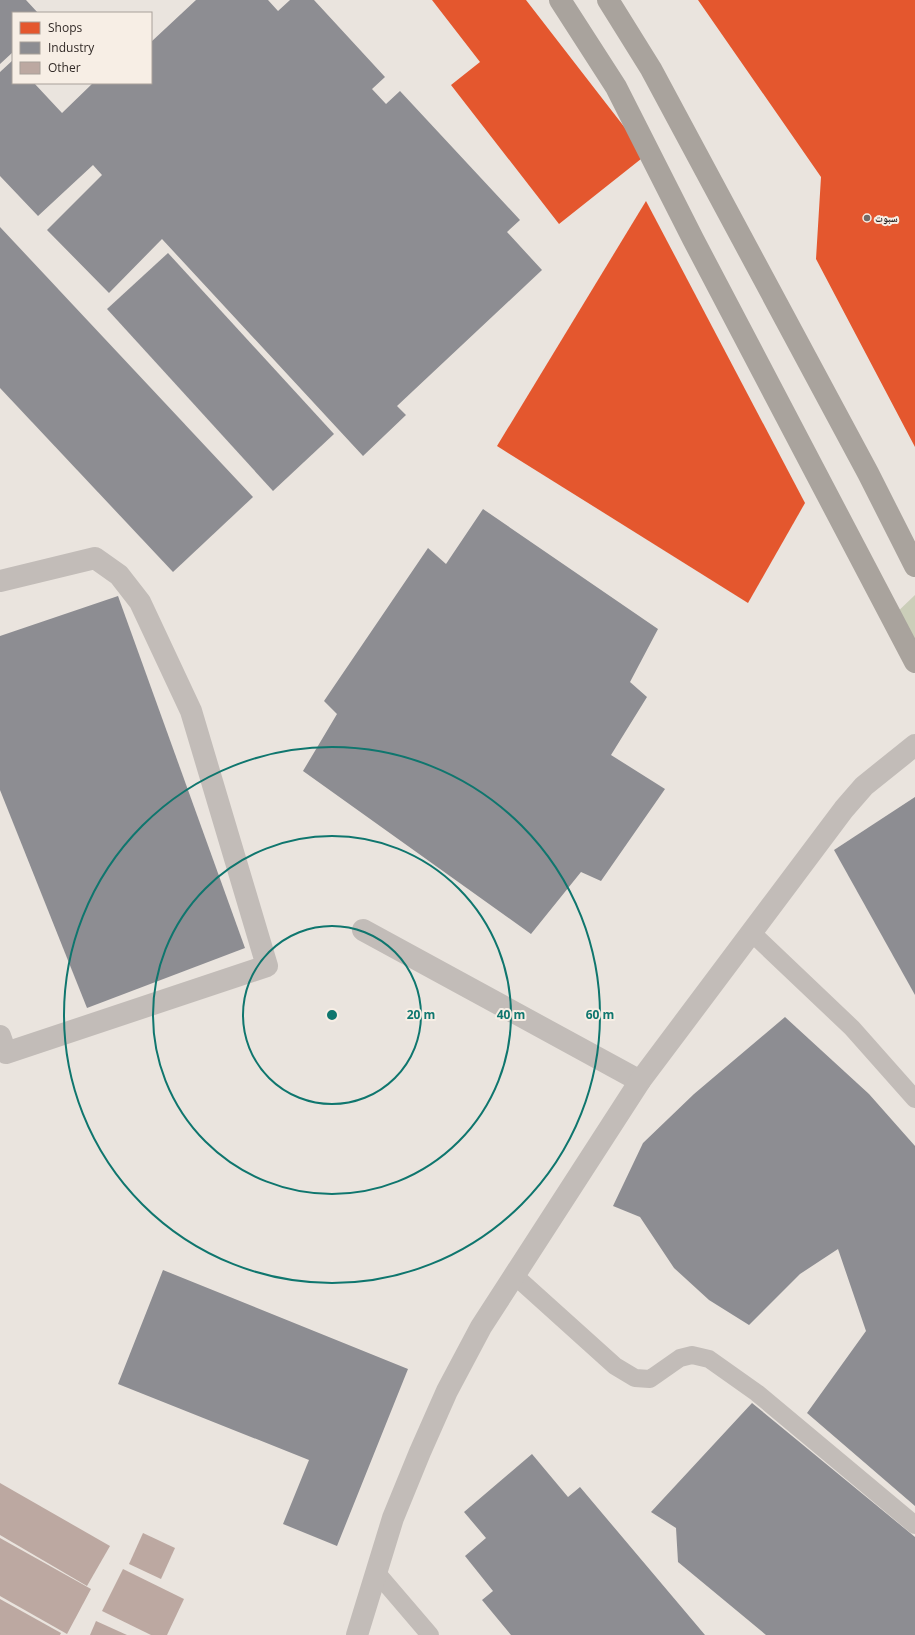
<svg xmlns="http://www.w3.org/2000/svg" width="915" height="1635" viewBox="0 0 915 1635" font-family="'Open Sans','Noto Naskh Arabic',sans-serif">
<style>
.green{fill:#cbceb9}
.shops{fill:#e4572e}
.industry{fill:#8d8d92}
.building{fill:#bca8a1}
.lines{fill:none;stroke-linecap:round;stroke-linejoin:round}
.lane{stroke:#c2bcb8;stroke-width:18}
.street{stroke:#c2bcb8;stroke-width:22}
.highway{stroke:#a9a39d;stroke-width:22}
.ring{fill:none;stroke:#0f766e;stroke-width:2}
.poi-dot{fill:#726b67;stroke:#f7eee5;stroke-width:1.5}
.labels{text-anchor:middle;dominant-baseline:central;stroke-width:4;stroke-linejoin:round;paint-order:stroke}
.poi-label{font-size:10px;font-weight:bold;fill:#322a27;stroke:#f7eee5;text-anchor:start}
.centre{fill:#0f766e;stroke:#f7eee5;stroke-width:2}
.ring-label{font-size:12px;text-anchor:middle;font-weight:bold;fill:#0f766e;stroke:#f7eee5;stroke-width:4;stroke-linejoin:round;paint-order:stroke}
</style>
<rect width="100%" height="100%" fill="#eae4de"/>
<polygon class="green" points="915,595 915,662 891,618"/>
<g class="shops">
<polygon points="432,0 526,0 646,155 559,224 451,85 480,62"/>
<polygon points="698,0 915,0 915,447 816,259 821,177"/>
<polygon points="646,201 805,503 748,603 497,446"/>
</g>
<g class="industry">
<polygon points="0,0 26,0 38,13 13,13 13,52 0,64"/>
<polygon points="196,0 268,0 278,11 290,0 314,0 385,77 372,89 386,104 400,91 520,220 507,232 542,270 397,406 406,415 363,456 162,239 109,293 47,230 102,175 93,165 38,216 0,176 0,72 13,60 13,83 34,83 62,113 93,83 151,83 151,42"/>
<polygon points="0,227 253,497 173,572 0,388"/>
<polygon points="168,253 334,434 273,491 107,309"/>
<polygon points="483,509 658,629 630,682 647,697 611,755 665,789 601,881 581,872 531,934 303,771 337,714 324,701 428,548 446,564"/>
<polygon points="118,596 245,948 87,1008 0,790 0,636"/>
<polygon points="915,797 915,995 834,850"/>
<polygon points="785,1017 869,1094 915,1146 915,1506 807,1413 866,1331 838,1249 800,1274 749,1325 709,1300 674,1268 640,1217 613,1206 643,1143 694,1094"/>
<polygon points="163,1270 408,1369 337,1546 283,1524 309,1460 118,1384"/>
<polygon points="752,1403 915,1537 915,1635 766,1635 678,1562 676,1528 651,1512"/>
<polygon points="532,1454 568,1497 580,1487 705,1635 511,1635 482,1600 493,1591 465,1556 486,1538 464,1512"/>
</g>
<g class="building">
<polygon points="0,1483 110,1546 87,1586 0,1535"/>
<polygon points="143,1533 175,1548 161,1579 129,1564"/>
<polygon points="0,1538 91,1589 67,1634 0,1596"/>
<polygon points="123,1569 184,1599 167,1635 151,1635 102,1611"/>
<polygon points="0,1599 61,1633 60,1635 0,1635"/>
<polygon points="96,1621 127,1635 90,1635"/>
</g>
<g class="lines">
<g class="lane">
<polyline points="752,933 852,1028 915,1099"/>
<polyline points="514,1275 615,1366 635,1378 650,1379 680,1358 692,1355 709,1359 757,1393 915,1525"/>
<polyline points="376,1572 430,1635"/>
</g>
<g class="street">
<polyline points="0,581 95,558 119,575 140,602 191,711 267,966 6,1053 0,1036"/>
<polyline points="363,930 640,1081"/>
<polyline points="357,1635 393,1518 420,1452 447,1391 481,1327 640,1081 844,809 864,786 915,745"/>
</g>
<g class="highway">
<polyline points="560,0 616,87 693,239 915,662"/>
<polyline points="608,0 651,69 868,473 915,566"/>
</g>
</g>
<g class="ring">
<circle cx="332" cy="1015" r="89"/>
<circle cx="332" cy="1015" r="179"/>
<circle cx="332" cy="1015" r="268"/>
</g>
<circle class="poi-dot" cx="867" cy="218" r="4"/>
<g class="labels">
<g class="poi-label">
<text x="875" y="218">سبوت</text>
</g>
</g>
<circle cx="332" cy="1015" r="6" class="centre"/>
<g class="ring-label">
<text x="421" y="1019">20 m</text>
<text x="511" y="1019">40 m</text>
<text x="600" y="1019">60 m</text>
</g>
<rect x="12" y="12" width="140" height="72" fill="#f7eee5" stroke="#a8a099"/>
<rect x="20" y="22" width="20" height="12" fill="#e4572e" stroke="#a8a099"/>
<text x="48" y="32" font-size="12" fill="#322a27">Shops</text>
<rect x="20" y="42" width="20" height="12" fill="#8d8d92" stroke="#a8a099"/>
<text x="48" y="52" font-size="12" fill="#322a27">Industry</text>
<rect x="20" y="62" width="20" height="12" fill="#bca8a1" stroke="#a8a099"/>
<text x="48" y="72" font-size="12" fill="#322a27">Other</text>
</svg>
